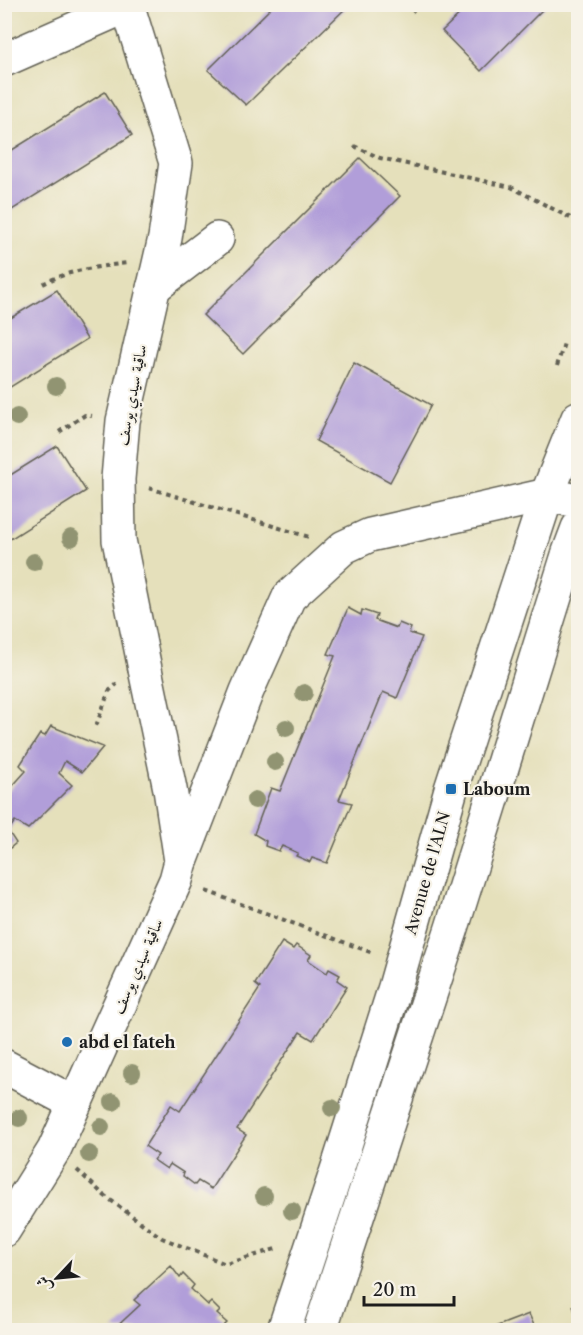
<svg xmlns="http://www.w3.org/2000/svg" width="583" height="1335" viewBox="0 0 583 1335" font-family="'Libre Caslon Text',Amiri,serif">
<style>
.building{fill:#b19ed9}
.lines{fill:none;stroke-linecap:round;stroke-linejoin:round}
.street-casing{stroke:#626154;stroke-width:36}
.primary-casing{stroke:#626154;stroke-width:36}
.path{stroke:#626154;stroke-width:4;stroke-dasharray:4.5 4.5;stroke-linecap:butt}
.street{stroke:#fff;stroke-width:33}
.primary{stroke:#fff;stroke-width:33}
.tree{fill:#919472}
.poi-dot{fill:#1f6fb2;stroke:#f7f3e8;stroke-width:2}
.labels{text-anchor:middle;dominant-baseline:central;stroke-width:4.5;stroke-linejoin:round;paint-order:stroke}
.street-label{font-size:16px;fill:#1c1c1c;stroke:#f7f3e8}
.poi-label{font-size:16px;font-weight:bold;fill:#1c1c1c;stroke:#f7f3e8;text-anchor:start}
</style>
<rect width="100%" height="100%" fill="#f7f3e8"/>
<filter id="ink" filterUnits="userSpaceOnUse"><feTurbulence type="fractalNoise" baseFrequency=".0167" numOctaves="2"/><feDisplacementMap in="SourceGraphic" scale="12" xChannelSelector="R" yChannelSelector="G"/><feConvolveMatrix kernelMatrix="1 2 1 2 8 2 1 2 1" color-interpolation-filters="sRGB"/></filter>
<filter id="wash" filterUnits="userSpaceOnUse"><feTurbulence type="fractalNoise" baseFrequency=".008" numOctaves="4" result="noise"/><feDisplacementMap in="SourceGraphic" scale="24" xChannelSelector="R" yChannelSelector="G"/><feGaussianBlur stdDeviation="1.35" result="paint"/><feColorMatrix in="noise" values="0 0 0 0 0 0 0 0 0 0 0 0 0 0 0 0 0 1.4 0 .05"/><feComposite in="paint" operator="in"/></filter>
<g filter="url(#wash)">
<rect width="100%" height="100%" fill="#e5e0bb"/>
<g id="blocks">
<g class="building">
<polygon points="275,4 350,4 246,105 208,70"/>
<polygon points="407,4 421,4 413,12"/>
<polygon points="470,4 548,4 481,71 442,31"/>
<polygon points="105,92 132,135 4,215 4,155"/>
<polygon points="360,158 400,196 243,354 203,315"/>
<polygon points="57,290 87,339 4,391 4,322"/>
<polygon points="354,363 431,405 390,482 316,441"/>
<polygon points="57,446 86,491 4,543 4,479"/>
<polygon points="348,608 361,615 362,610 377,615 375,620 397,628 399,623 411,628 409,633 422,637 397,698 383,692 339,800 352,803 327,863 312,858 310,862 296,856 298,853 282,846 279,851 265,846 266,841 254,834 271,788 280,791 335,656 328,654"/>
<polygon points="51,726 103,747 82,772 65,761 59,773 72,785 28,829 15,821 8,831 16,843 4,853 4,789 8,791 26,771 20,765 40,734 45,736"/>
<polygon points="282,942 293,949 296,945 311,955 308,960 327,973 329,969 340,975 337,980 347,987 313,1040 300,1032 237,1129 246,1135 211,1189 198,1181 195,1185 183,1176 184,1173 170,1164 167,1169 154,1160 158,1155 145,1146 171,1105 180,1111 260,988 255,984"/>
<polygon points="171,1266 180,1278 183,1274 194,1285 191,1289 208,1305 211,1302 220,1311 217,1314 227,1323 219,1330 113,1330 140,1305 134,1300"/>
<polygon points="578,1304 578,1321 573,1306"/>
<polygon points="529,1314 536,1330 487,1330"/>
</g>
</g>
</g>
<g filter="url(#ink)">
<use href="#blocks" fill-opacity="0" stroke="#626154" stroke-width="1.5"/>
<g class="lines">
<g class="street-casing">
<g id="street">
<polyline points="4,60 131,4"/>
<polyline points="153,288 217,239"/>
<polyline points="182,859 247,691 289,597 344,547 370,535 547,495 578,501"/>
<polyline points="4,1066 74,1103"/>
<polyline points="4,1230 54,1150 176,880 181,861 170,789 146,674 119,540 118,479 123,421 165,238 176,163 128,7"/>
</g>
</g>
<g class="primary-casing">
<g id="primary">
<polyline points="284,1330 338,1167 395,987 451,789 547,495 578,418"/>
<polyline points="320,1330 452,928 569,552 578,528"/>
</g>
</g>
<g class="path">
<polyline points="354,146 380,158 511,187 578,222"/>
<path d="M43,284C68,270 98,267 127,263"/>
<polyline points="557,366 564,343"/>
<polyline points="59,432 85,415 92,416"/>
<polyline points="149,488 309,537"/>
<polyline points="96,726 109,691 117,684"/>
<polyline points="206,891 373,953"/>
<polyline points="77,1170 105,1196 162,1238 226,1264 279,1248"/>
</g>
<use href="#street" class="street"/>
<use href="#primary" class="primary"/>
</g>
<g class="tree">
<circle cx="56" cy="386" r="9"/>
<circle cx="17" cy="417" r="9"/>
<circle cx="71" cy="538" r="9"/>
<circle cx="34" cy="562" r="9"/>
<circle cx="304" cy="693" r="9"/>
<circle cx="286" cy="728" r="9"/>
<circle cx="275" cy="762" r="9"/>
<circle cx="255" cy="800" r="9"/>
<circle cx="132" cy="1073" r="9"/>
<circle cx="113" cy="1102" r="9"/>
<circle cx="332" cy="1108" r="9"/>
<circle cx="19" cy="1118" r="9"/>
<circle cx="101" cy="1127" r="9"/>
<circle cx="89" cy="1154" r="9"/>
<circle cx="264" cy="1196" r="9"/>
<circle cx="292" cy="1211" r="9"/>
</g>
</g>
<g class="poi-dot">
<rect x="445" y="783" width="12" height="12" rx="3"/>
<circle cx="67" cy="1042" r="6"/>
</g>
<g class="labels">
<g class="street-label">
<text transform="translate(131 395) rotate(-79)">ساقية سيدي يوسف</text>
<text transform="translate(427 873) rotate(-74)">Avenue de l'ALN</text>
<text transform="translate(137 966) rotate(-66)">ساقية سيدي يوسف</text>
</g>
<g class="poi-label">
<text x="463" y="789">Laboum</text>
<text x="79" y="1042">abd el fateh</text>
</g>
</g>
<rect width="583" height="1335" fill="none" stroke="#f7f3e8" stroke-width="24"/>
<g transform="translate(57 1278) rotate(244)" stroke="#f7f3e8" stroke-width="4.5" paint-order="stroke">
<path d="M0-4.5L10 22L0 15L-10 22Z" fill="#1c1c1c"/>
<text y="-9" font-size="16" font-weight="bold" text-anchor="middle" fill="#1c1c1c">ش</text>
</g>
<path d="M364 1296v9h90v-9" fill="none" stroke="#1c1c1c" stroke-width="3"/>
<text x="373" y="1296" font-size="18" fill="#1c1c1c" stroke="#f7f3e8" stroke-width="4.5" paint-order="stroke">20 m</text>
</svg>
